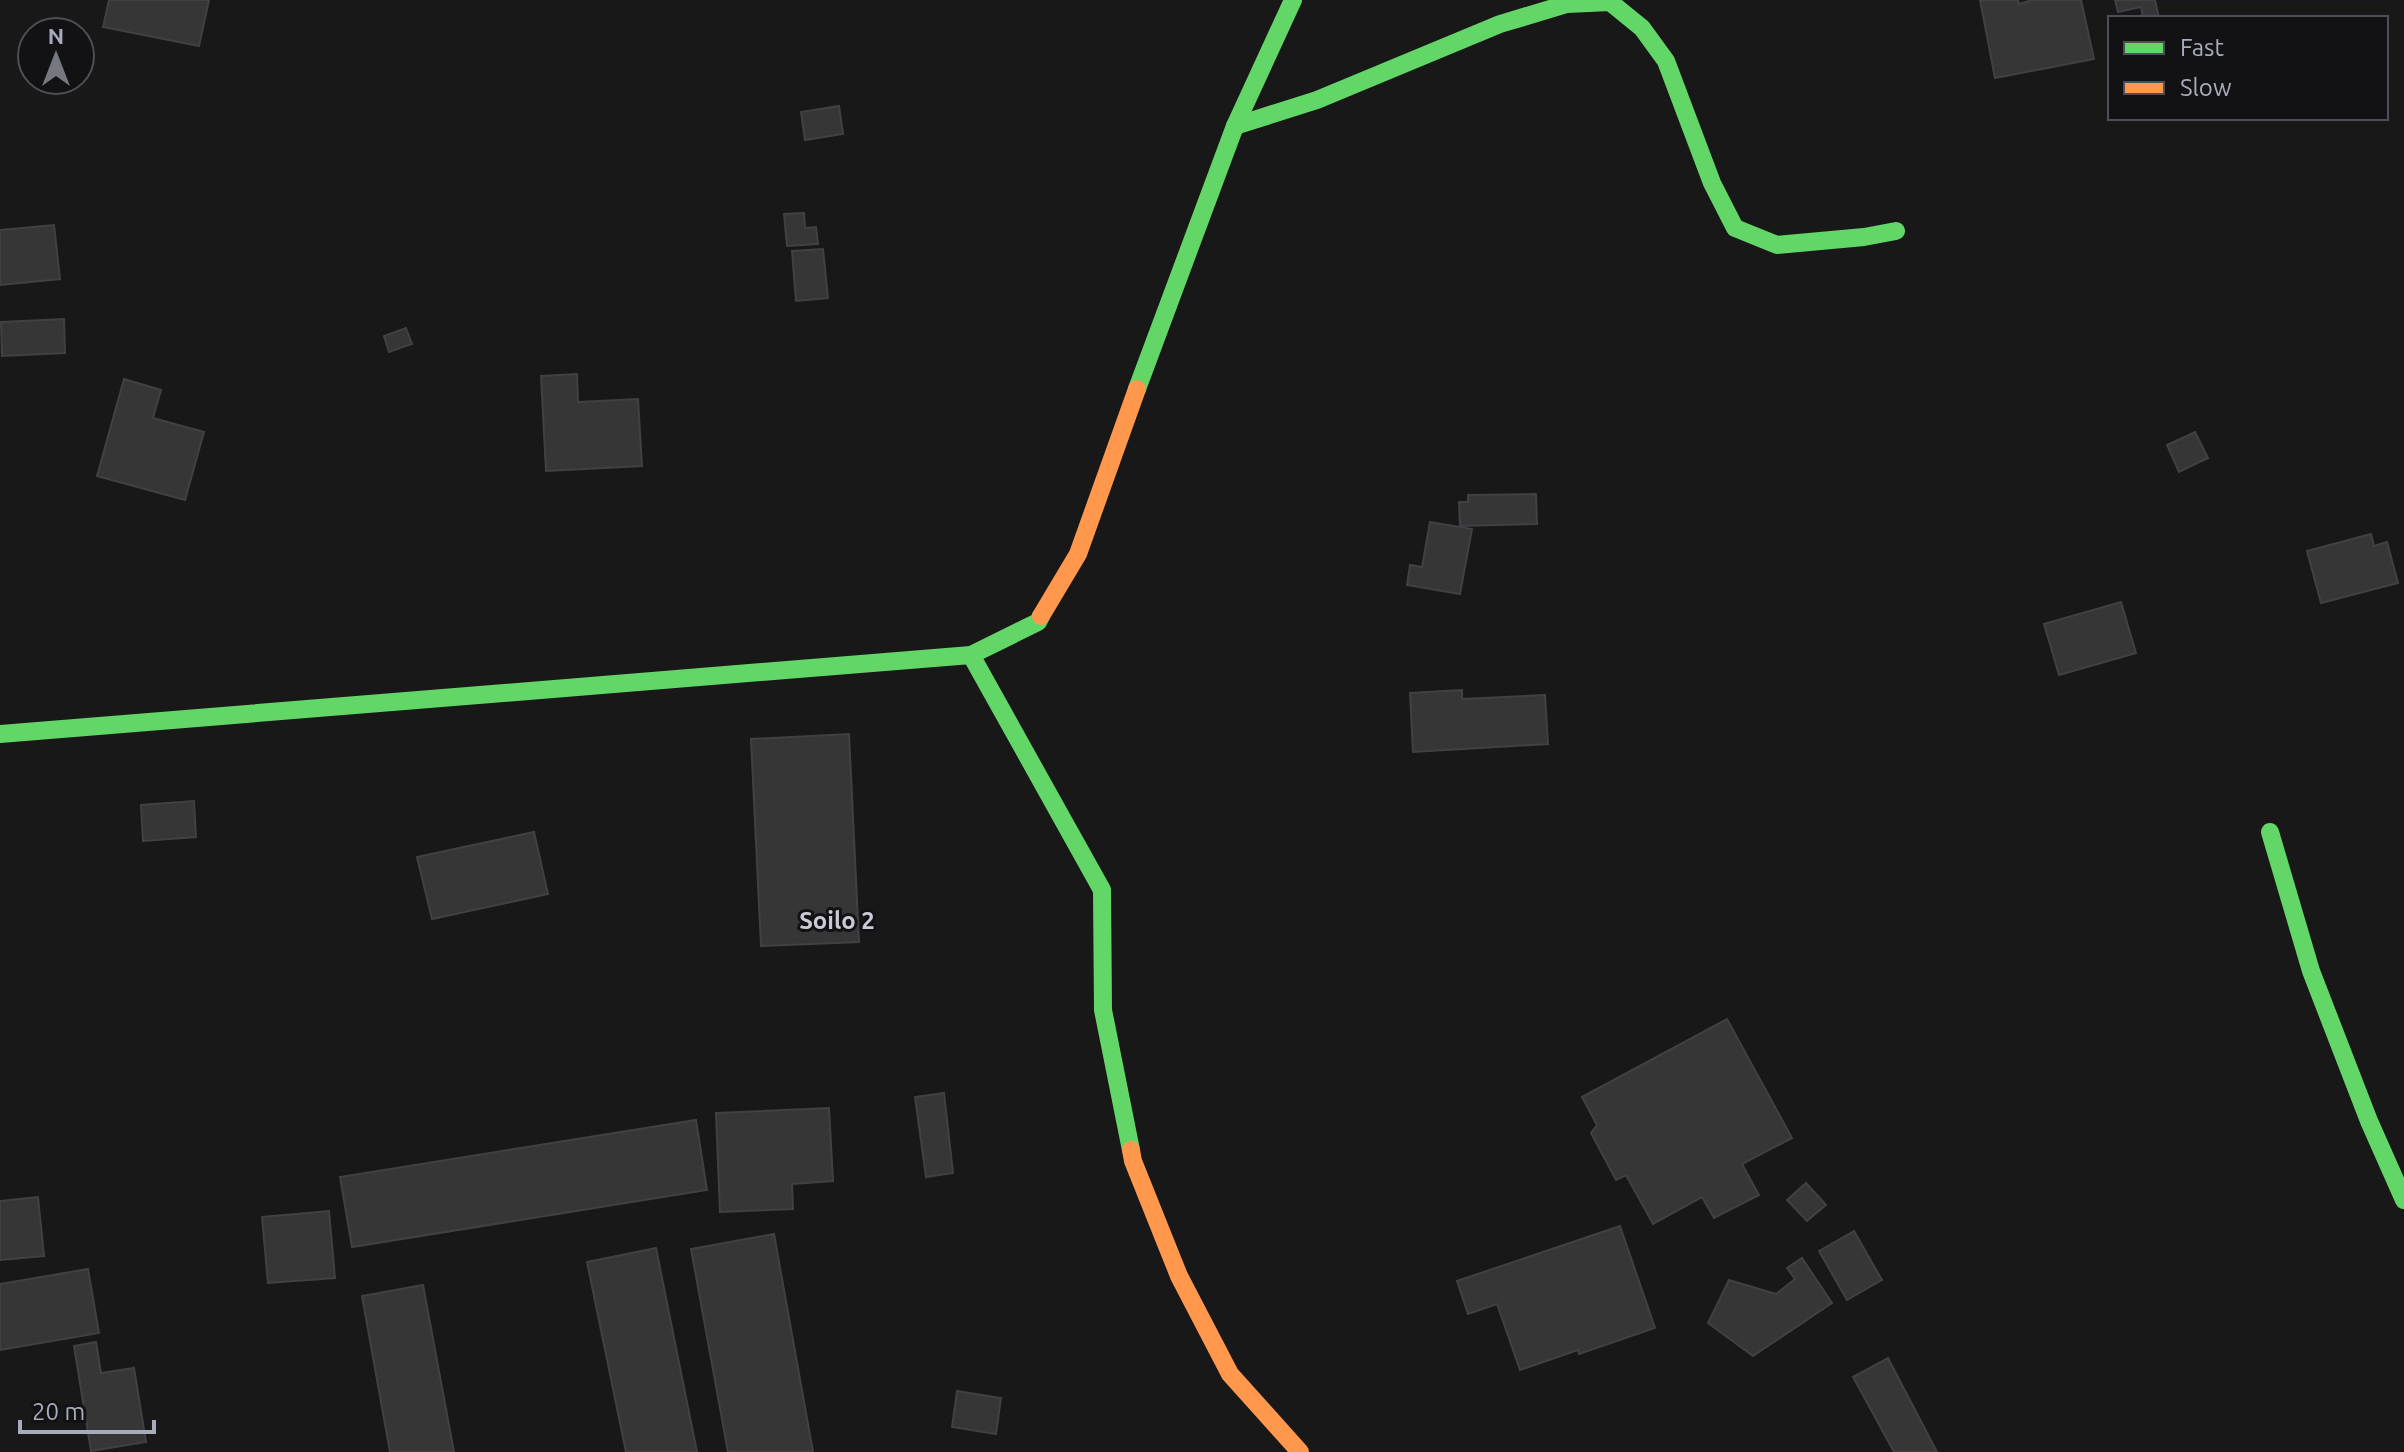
<svg xmlns="http://www.w3.org/2000/svg" width="2404" height="1452" viewBox="0 0 2404 1452" font-family="Ubuntu,sans-serif">
<style>
.building{fill:#363637;stroke:#404144;stroke-width:2}
.lines{fill:none;stroke-linecap:round;stroke-linejoin:round}
.fast{stroke:#63d668;stroke-width:18}
.slow{stroke:#ff974d;stroke-width:18}
.labels{text-anchor:middle;dominant-baseline:central;stroke-width:6;stroke-linejoin:round;paint-order:stroke}
.quarter-label{font-size:24px;font-weight:bold;fill:#cacbd6;stroke:#121214}
</style>
<rect width="100%" height="100%" fill="#181818"/>
<g class="building">
<polygon points="109,0 209,0 199,46 103,27"/>
<polygon points="1980,0 2018,0 2019,4 2032,0 2081,0 2094,59 1995,78"/>
<polygon points="2115,0 2155,0 2159,18 2143,18 2141,7 2118,12"/>
<polygon points="839,106 843,134 805,140 801,112"/>
<polygon points="804,213 805,228 816,227 818,244 787,246 784,214"/>
<polygon points="54,225 60,279 0,285 0,230"/>
<polygon points="823,249 828,298 796,301 792,251"/>
<polygon points="64,319 65,353 2,356 1,322"/>
<polygon points="406,328 412,344 389,352 384,336"/>
<polygon points="577,374 578,402 638,399 642,466 546,471 541,376"/>
<polygon points="124,379 161,390 153,418 204,432 185,500 97,476"/>
<polygon points="2195,432 2208,458 2179,472 2167,445"/>
<polygon points="1536,494 1537,524 1460,526 1459,502 1468,502 1468,495"/>
<polygon points="1430,522 1472,529 1460,594 1407,585 1410,565 1422,567"/>
<polygon points="2371,534 2374,546 2387,542 2398,583 2321,603 2307,551"/>
<polygon points="2121,602 2136,653 2059,675 2044,624"/>
<polygon points="1462,690 1462,699 1545,695 1548,744 1413,752 1410,693"/>
<polygon points="849,734 859,942 761,946 751,739"/>
<polygon points="194,801 196,837 143,841 141,805"/>
<polygon points="534,832 548,894 432,919 417,857"/>
<polygon points="1727,1019 1792,1138 1742,1164 1759,1195 1714,1218 1702,1197 1653,1224 1626,1175 1616,1180 1591,1133 1597,1125 1582,1097"/>
<polygon points="944,1093 953,1173 926,1177 915,1097"/>
<polygon points="829,1108 833,1181 792,1184 793,1209 720,1212 716,1113"/>
<polygon points="696,1120 707,1190 352,1247 340,1177"/>
<polygon points="1806,1183 1826,1205 1807,1221 1787,1200"/>
<polygon points="38,1197 44,1256 0,1260 0,1201"/>
<polygon points="329,1211 335,1278 268,1283 262,1217"/>
<polygon points="1620,1226 1655,1328 1579,1354 1578,1350 1520,1370 1497,1304 1468,1314 1457,1281"/>
<polygon points="1854,1231 1882,1280 1847,1300 1819,1251"/>
<polygon points="774,1234 813,1452 728,1452 691,1249"/>
<polygon points="656,1248 697,1452 626,1452 587,1262"/>
<polygon points="1802,1258 1832,1303 1753,1356 1708,1323 1729,1280 1776,1294 1795,1279 1787,1268"/>
<polygon points="88,1269 99,1333 0,1350 0,1284"/>
<polygon points="423,1285 454,1452 390,1452 362,1296"/>
<polygon points="96,1342 101,1373 134,1368 146,1442 91,1451 74,1346"/>
<polygon points="1888,1358 1937,1452 1894,1452 1853,1377"/>
<polygon points="957,1391 1001,1398 996,1434 952,1427"/>
</g>
<g class="lines">
<g class="fast">
<polyline points="1235,126 1317,100 1500,24 1567,4 1610,2 1642,28 1666,61 1712,183 1735,228 1777,245 1864,237 1896,231"/>
<polyline points="1137,389 1235,126 1293,0"/>
<polyline points="971,655 1102,890 1103,1010 1131,1150"/>
<polyline points="0,734 971,655 1038,622 1041,616"/>
<polyline points="2270,832 2311,971 2369,1121 2404,1200"/>
</g>
<g class="slow">
<polyline points="1041,616 1078,554 1137,389"/>
<polyline points="1131,1150 1133,1161 1179,1276 1230,1374 1300,1452"/>
</g>
</g>
<g class="labels">
<g class="quarter-label">
<text x="837" y="920">Soilo 2</text>
</g>
</g>
<rect x="2108" y="16" width="280" height="104" fill="#121214" stroke="#4e4f56" stroke-width="2"/>
<rect x="2124" y="42" width="40" height="12" fill="#63d668" stroke="#4e4f56" stroke-width="2"/>
<text x="2180" y="56" font-size="24" fill="#a8abba">Fast</text>
<rect x="2124" y="82" width="40" height="12" fill="#ff974d" stroke="#4e4f56" stroke-width="2"/>
<text x="2180" y="96" font-size="24" fill="#a8abba">Slow</text>
<g transform="translate(56 56)"><circle r="38" fill="#121214" stroke="#4e4f56" stroke-width="2"/>
<path d="M0-6L14 30L0 20L-14 30Z" fill="#767881"/>
<text y="-12" font-size="22" font-weight="bold" text-anchor="middle" fill="#a8abba">N</text>
</g>
<path d="M20 1420v12h134v-12" fill="none" stroke="#a8abba" stroke-width="4"/>
<text x="32" y="1420" font-size="24" fill="#a8abba" stroke="#121214" stroke-width="6" paint-order="stroke">20 m</text>
</svg>
